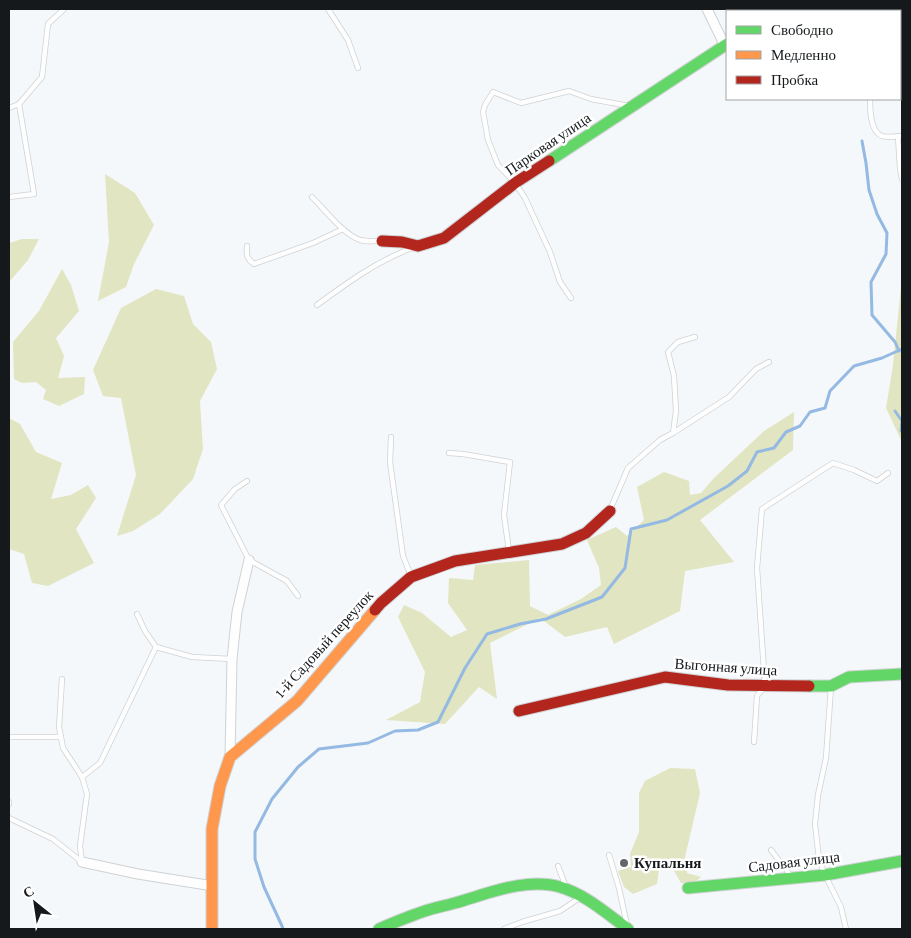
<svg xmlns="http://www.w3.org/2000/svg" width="911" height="938" viewBox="0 0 911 938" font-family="'Crimson Pro',serif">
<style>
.green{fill:#e1e5c1}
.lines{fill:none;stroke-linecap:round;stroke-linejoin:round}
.stream{stroke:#94b9e2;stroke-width:3}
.lane-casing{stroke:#cfd2d4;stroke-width:6}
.street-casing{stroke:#cfd2d4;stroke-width:11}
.fast-casing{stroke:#cfd2d4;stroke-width:13}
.slow-casing{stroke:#cfd2d4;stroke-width:13}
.jam-casing{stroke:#cfd2d4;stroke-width:13}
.lane{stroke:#fefefe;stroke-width:4.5}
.street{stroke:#fefefe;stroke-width:9}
.fast{stroke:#63d668;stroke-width:11}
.slow{stroke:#ff974d;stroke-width:11}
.jam{stroke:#b3261e;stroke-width:11}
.poi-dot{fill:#63676a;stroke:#fff;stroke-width:2}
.labels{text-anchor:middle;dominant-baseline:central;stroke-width:5;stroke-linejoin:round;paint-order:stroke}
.street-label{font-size:15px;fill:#15191c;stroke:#fff}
.poi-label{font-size:15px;font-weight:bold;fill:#15191c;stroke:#fff;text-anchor:start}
</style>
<rect width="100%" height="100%" fill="#f5f8fa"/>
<g class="green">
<polygon points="105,174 135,193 154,225 134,264 126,287 98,301 109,242"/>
<polygon points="22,239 39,239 28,260 10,281 9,280 9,243"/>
<polygon points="62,269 71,285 79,311 56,338 64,356 58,378 85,377 84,394 59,406 43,399 46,390 36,382 22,383 14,379 13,342 39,311"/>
<polygon points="902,277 902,442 886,408 893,365"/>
<polygon points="156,289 184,296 193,324 211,342 217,369 200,401 203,449 193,479 160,514 133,531 117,536 136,475 121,398 103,396 93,370 121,308"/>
<polygon points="794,412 793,450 700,520 734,562 685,571 680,611 614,644 607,627 565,637 540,618 490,643 497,699 479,687 445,724 386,720 420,702 425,672 398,617 404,605 422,613 451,637 467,630 448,603 449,578 473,580 475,565 529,560 530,606 548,615 581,599 601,585 599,568 587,540 616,527 627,536 644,520 637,487 664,472 689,481 690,495 701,493 714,478 764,431"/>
<polygon points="9,418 20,424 36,452 62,463 51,499 71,495 88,485 96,498 76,529 94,563 48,586 32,583 24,554 9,549"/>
<polygon points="670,768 695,769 700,793 685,857 687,873 701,877 694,883 681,883 673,869 659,870 657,884 633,894 624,887 618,871 631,867 630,854 639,832 639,793 645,781"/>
</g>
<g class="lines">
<g class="stream">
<polyline points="862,141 866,163 869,190 877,214 887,233 886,254 871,282 872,315 895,342 899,351"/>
<polyline points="895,411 902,421 901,431 902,431"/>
<polyline points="283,929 282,926 264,887 255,859 255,832 272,799 298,767 319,749 368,743 395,731 418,730 438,722 465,668 487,634 520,624 546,619 602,597 625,568 631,529 667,520 728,486 747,471 757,452 774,448 786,432 800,426 810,412 825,408 830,391 854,366 882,358 902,349"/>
</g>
<g class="lane-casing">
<g id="lane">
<polyline points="328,9 348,40 358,68"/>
<polyline points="831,9 832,11"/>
<path d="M870,99C870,109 870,132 882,136C887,138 896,136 902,136"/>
<polyline points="9,108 19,104"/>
<polyline points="898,136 900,169 902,179"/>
<polyline points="9,197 34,194 19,104 42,77 48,24 64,9"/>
<path d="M312,197C325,210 343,234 360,240C367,242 374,241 380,241"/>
<path d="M247,246C246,255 247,259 254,264L313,243L343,229"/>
<polyline points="571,298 560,282 550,252 525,198 515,183 498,165 488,140 483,112 485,105 493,92 521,103 569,91 591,99 629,106"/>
<path d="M317,305C347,283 377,261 412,248"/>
<polyline points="673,433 729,397 756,369 769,362"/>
<polyline points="391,437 390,462 403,556 411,576"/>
<polyline points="449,453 463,454 510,462 504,515 509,551"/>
<polyline points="247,481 235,489 221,505 249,560 287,581 298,596"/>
<polyline points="610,510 628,468 660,440 673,433 676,411 674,376 668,352 678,342 695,337"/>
<polyline points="137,614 145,631 156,647"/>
<polyline points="62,679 59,727 63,748 82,777"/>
<polyline points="831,687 826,758 818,795 815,824 819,859 825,875 841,907 846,929"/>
<polyline points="9,737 61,737"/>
<polyline points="754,742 757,696 765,686 757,568 762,509 833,463 854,470 877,481 888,473"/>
<polyline points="9,804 9,802"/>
<polyline points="9,818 53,839 82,862"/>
<polyline points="771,850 791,876"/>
<polyline points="609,855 619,888 627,925"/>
<polyline points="82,862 80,846 87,794 82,777 100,763 156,647 192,657 232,659"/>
<polyline points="558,866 566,887"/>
<polyline points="504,929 522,922 560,911 581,897"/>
</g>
</g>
<g class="street-casing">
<g id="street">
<polyline points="707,9 725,46"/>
<polyline points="796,11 801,9"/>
<polyline points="230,757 232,659 237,612 249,560"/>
<polyline points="82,862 138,874 213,886"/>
</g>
</g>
<g class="fast-casing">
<g id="fast">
<polyline points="549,161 727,44"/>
<polyline points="809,686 831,686 849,677 902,674"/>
<polyline points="688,888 825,875 902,861"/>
<path d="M379,929C393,923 407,917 422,912C432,908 444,906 455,903C487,894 526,877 560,887C585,894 607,914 628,929"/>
</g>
</g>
<g class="slow-casing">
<polyline id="slow" points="212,929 212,829 220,786 230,757 297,701 375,610"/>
</g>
<g class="jam-casing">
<g id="jam">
<polyline points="382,241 402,242 418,246 444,238 515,183 549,161"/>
<polyline points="375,610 381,603 411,577 455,561 562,544 586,533 610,511"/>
<polyline points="519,711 665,677 728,685 809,686"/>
</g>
</g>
<use href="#lane" class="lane"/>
<use href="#street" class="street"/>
<use href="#fast" class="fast"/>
<use href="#slow" class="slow"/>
<use href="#jam" class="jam"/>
</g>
<circle class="poi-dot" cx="624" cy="863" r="5"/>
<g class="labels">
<g class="street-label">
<text transform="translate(548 144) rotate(-34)">Парковая улица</text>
<text transform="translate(324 644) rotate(-48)">1-й Садовый переулок</text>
<text transform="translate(726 667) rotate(4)">Выгонная улица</text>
<text transform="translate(794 862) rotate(-7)">Садовая улица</text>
</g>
<g class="poi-label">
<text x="634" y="863">Купальня</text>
</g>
</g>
<rect width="911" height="938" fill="none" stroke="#15191c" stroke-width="20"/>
<rect x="726" y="10" width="175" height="90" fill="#ffffff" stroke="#a1a3a4"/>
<rect x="736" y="26" width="25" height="8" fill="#63d668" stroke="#a1a3a4"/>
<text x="771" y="35" font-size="15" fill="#15191c">Свободно</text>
<rect x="736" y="51" width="25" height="8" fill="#ff974d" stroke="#a1a3a4"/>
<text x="771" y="60" font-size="15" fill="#15191c">Медленно</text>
<rect x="736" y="76" width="25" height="8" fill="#b3261e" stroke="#a1a3a4"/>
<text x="771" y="85" font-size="15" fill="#15191c">Пробка</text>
<g transform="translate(35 903) rotate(330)" stroke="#ffffff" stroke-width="4" paint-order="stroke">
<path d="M0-4L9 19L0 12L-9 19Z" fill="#15191c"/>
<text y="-8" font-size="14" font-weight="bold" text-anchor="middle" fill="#15191c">С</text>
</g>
</svg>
